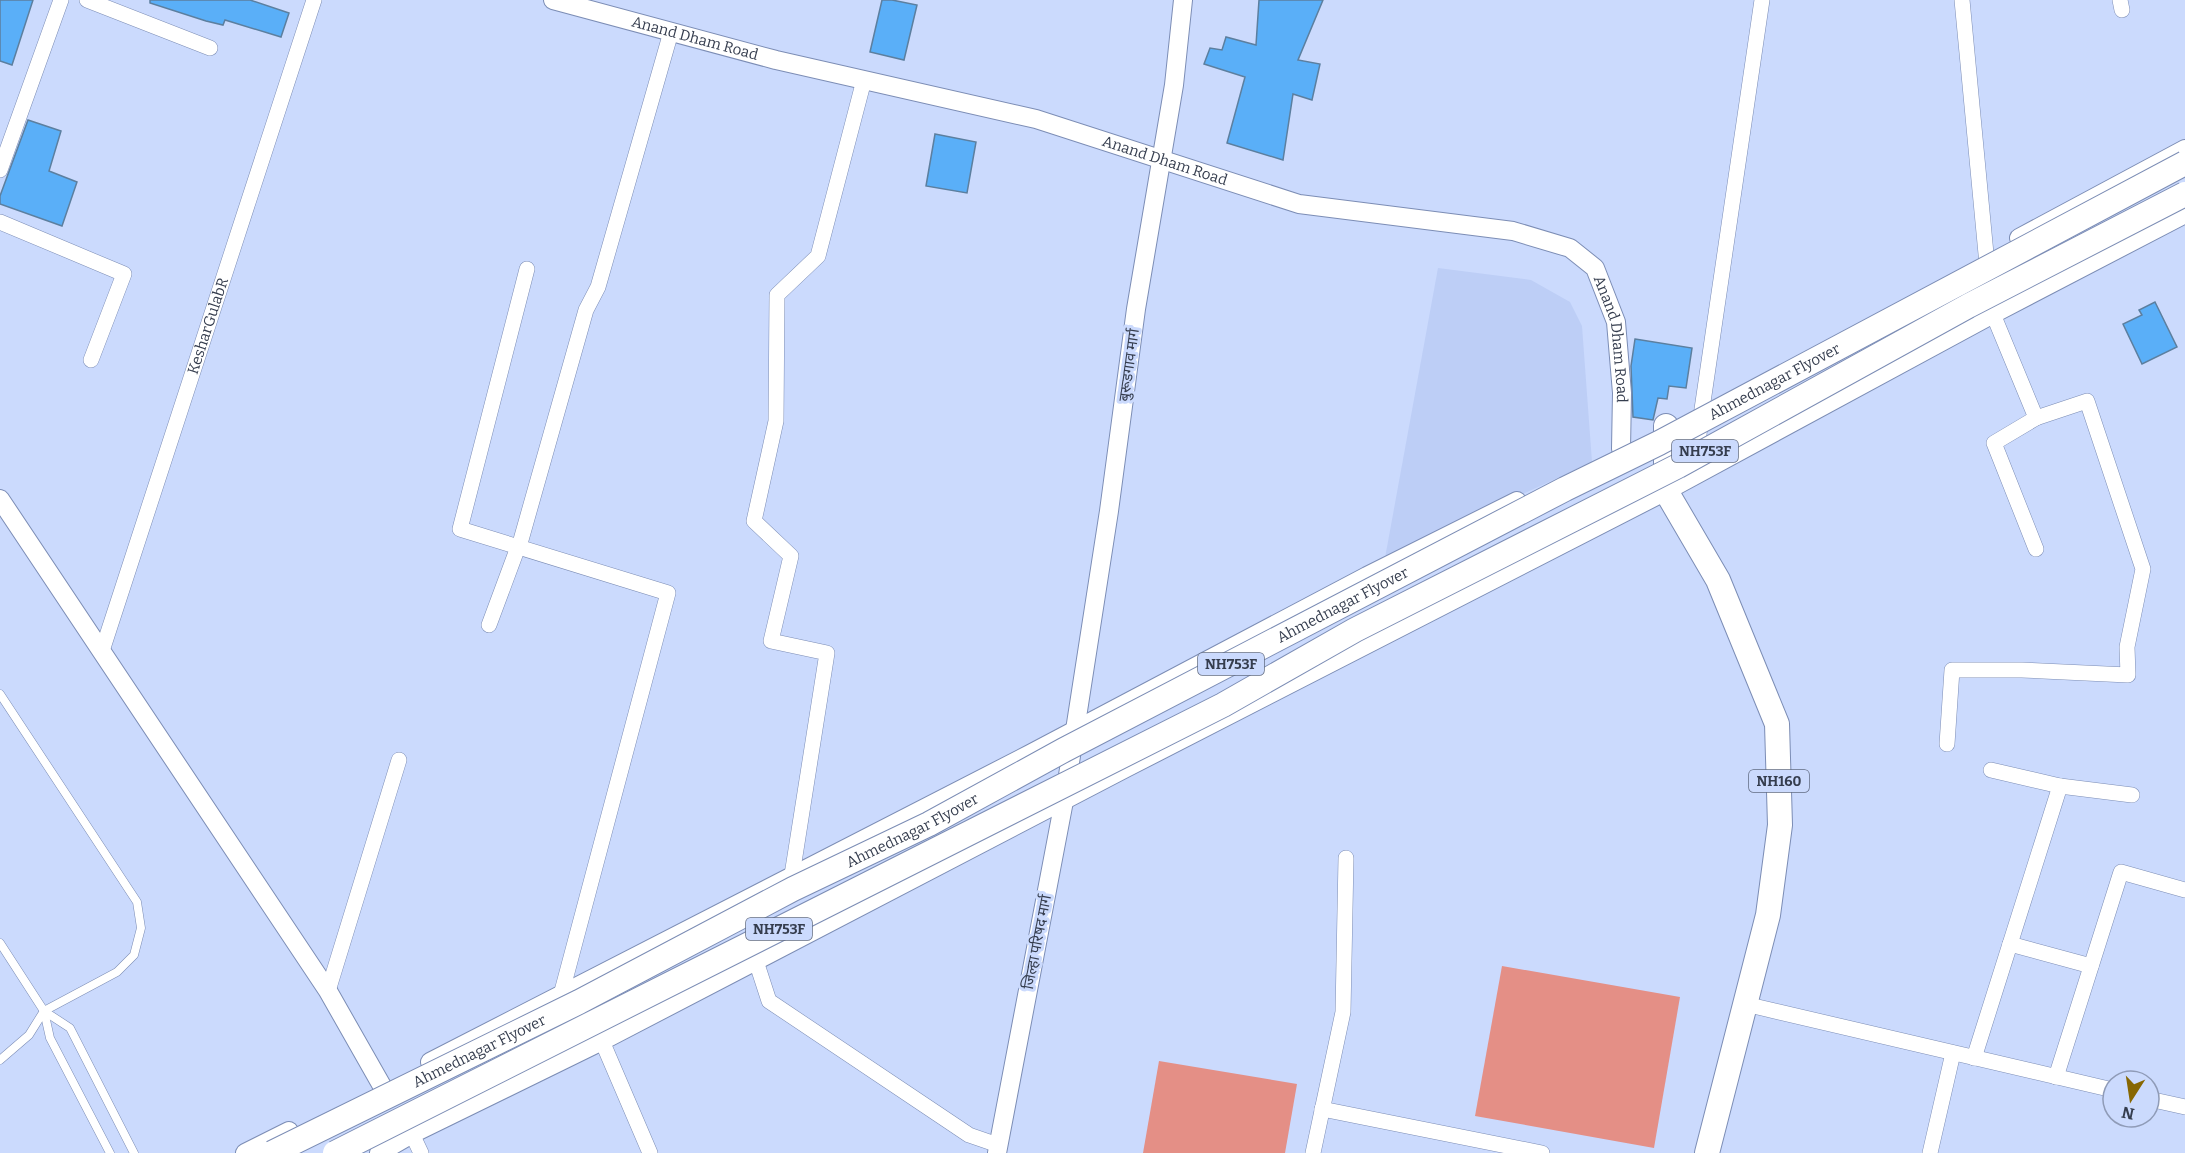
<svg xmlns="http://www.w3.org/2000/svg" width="2185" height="1153" viewBox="0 0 2185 1153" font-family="Bitter,'Noto Sans Devanagari',serif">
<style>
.built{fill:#bdcef6}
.green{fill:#e48f86}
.building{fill:#5aaff8;stroke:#5c7f9f;stroke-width:1.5}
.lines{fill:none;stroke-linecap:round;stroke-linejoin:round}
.service-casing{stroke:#7c8db5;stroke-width:9}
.minor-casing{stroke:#7c8db5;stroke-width:16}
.tertiary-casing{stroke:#7c8db5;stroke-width:20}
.trunk-casing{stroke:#7c8db5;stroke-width:26}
.service{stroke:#fff;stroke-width:8}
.minor{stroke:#fff;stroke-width:15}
.tertiary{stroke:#fff;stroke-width:18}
.trunk{stroke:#fff;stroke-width:24}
.trunk-bridge-casing{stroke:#7c8db5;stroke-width:26;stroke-linecap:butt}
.trunk-bridge{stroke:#fff;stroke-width:24}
.labels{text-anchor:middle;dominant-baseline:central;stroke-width:6;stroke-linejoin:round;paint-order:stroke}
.shield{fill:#cbdafd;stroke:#626c82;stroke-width:1.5}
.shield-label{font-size:14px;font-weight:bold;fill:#353d4e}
.street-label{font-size:15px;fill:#353d4e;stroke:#cbdafd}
</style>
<rect width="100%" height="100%" fill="#cbdafd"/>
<polygon class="built" points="1438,268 1531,280 1570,302 1582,326 1592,462 1385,558"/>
<g class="green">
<polygon points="1502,966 1680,997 1654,1148 1475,1116"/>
<polygon points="1159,1061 1297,1084 1285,1153 1143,1153"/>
</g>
<g class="building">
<polygon points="0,0 33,0 12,65 0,61"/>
<polygon points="150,0 250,0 289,13 281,37 225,20 223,25 206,21 150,3"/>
<polygon points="882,0 892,0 917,5 904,60 870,52"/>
<polygon points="1259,0 1323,0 1298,60 1320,64 1312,100 1293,94 1283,160 1227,143 1245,77 1204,64 1210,48 1222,50 1226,37 1256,45"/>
<polygon points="28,120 61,131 49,171 77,182 62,226 0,204 0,196"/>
<polygon points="935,134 976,142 967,193 926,186"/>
<polygon points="2155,302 2177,347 2142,364 2123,324 2142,315 2139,310"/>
<polygon points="1635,339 1692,348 1686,388 1669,386 1667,399 1658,398 1653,420 1633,417 1631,366"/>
</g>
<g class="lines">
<g class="service-casing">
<g id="service">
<polyline points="0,694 137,902 141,928 134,955 117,972 44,1011 29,1035 0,1060"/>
<polyline points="0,943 44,1011 50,1038 110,1153"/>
<polyline points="44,1011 70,1028 134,1153"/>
</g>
</g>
<g class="minor-casing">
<g id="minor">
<polyline points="87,0 210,48"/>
<polyline points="1962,0 1988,275"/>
<polyline points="2120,0 2122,10"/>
<polyline points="0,170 61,0"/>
<polyline points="0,222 124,274 91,360"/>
<polyline points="527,269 460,529 668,593 561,995"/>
<polyline points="1991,305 1993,314 2036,418 1994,443 2036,549"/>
<polyline points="1696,460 1702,409 1762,0"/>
<polyline points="489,625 518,547 519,547 586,310 598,287 671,32"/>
<path id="s1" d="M102,651L314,0"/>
<polyline points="1947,744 1952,670 2022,670 2128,675 2127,647 2143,569 2087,401 2036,418"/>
<polyline points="1991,770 2060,786 2132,795"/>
<polyline points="792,875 827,653 771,641 791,556 754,521 776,421 777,295 818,256 864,80"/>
<polyline points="2010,944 2091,966"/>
<polyline points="756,961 769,1001 969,1135 998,1145"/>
<polyline points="328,991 399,760"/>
<polyline points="1745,1004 2113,1090"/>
<polyline points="602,1041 650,1153"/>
<polyline points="1974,1058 2060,786"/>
<polyline points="2056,1077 2121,872 2185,890"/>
<polyline points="2149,1099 2185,1107"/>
<polyline points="1322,1109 1542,1153"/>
<polyline points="412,1134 421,1153"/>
<polyline points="1313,1153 1343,1012 1346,858"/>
<polyline points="1930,1153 1953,1053"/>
</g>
</g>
<g class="tertiary-casing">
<g id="tertiary">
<path id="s2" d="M553,0L776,60L1036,119L1299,204L1513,231L1570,248L1595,268L1616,322L1622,393L1621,449"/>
<polyline points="2019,238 2185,149"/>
<polyline points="0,499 328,991 382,1086"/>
<polyline points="430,1062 1030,754 1367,576 1517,501"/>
<polyline points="245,1153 289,1131"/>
<polyline points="379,1153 412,1134 602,1041 1126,768 1666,491 1993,314 2185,214"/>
<polyline points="997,1153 1064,801 1109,511 1136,309 1174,85 1183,0"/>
</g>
</g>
<g class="trunk-casing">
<polyline id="trunk" points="1666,426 1666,491 1718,580 1777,724 1780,825 1768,915 1707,1153"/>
</g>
<use href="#service" class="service"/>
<use href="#minor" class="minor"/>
<use href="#tertiary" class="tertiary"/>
<use href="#trunk" class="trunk"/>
<g class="trunk-bridge-casing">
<g id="trunk-bridge">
<path id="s3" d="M272,1153L579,1002L793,889L929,824L1064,750L1565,489L1659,443L2185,163"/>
<polyline points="335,1153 1223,705 1355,630 1678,466 1968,306 2185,194"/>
</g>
</g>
<use href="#trunk-bridge" class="trunk-bridge"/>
</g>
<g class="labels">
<g class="shield">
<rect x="1672" y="440" width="66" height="22" rx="4.5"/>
<rect x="1198" y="653" width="66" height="22" rx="4.5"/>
<rect x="1749" y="770" width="60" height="22" rx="4.5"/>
<rect x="746" y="918" width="66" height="22" rx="4.5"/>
</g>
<g class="shield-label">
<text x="1705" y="451">NH753F</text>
<text x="1231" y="664">NH753F</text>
<text x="1779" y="781">NH160</text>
<text x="779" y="929">NH753F</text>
</g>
<g class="street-label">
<text stroke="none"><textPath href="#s2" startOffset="147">Anand Dham Road</textPath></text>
<text stroke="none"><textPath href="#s2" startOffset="633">Anand Dham Road</textPath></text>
<text stroke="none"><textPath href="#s1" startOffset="342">KesharGulabR</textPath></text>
<text stroke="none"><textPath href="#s2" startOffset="1155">Anand Dham Road</textPath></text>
<text transform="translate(1129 365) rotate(-82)">बुरूडगाव मार्ग</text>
<text stroke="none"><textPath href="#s3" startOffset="1689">Ahmednagar Flyover</textPath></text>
<text stroke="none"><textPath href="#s3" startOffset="1203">Ahmednagar Flyover</textPath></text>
<text stroke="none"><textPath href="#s3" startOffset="717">Ahmednagar Flyover</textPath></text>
<text transform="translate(1037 942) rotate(-79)">जिल्हा परिषद मार्ग</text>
<text stroke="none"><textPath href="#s3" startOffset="231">Ahmednagar Flyover</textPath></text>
</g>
</g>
<g transform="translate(2131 1099) rotate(192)"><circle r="28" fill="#cbdafd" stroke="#8f9bb7" stroke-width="1.5"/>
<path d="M0-4.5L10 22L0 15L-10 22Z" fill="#876702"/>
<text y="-9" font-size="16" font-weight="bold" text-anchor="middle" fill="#353d4e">N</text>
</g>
</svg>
